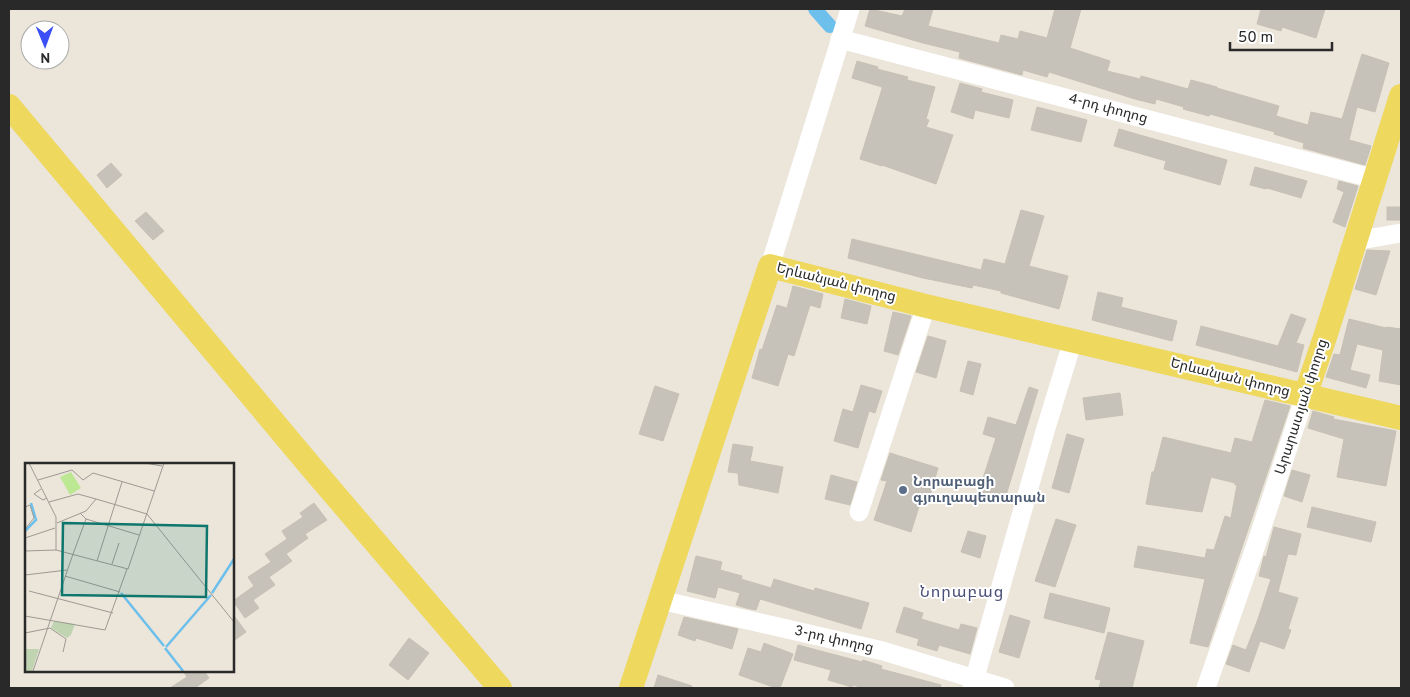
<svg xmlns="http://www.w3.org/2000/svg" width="1410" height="697" viewBox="0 0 1410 697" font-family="Overpass,'Noto Sans Armenian',sans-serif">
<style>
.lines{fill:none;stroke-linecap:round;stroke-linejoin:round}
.canal{stroke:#6ec0ec;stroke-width:14}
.building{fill:#c6c2ba;stroke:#c6c1b4}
.minor{stroke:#fff;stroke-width:19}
.major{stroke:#eed85d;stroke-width:24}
.service-dot{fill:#5c6f8a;stroke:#fff;stroke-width:2}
.labels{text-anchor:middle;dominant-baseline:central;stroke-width:4;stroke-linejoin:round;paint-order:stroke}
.street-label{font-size:14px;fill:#292929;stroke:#fff}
.service-label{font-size:14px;font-weight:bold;fill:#4e5e75;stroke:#fff;text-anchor:start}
.quarter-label{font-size:16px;letter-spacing:1px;fill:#4a4f78;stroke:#fff}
.inset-river{fill:none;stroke:#6ec0ec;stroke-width:2.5}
.inset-road{fill:none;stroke:#9d9a93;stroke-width:1}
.view{fill:#0f766e;fill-opacity:0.15;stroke:#0f766e;stroke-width:2.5}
.inset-edge{fill:none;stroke:#292929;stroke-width:2.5}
</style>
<rect width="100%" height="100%" fill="#ebe5da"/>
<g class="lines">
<polyline class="canal" points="815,9 830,26"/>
</g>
<g class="building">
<polygon points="870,9 902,16 905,9 933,9 928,26 999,43 1001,35 1018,39 1020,31 1047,38 1055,9 1081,9 1070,48 1110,61 1107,71 1140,79 1141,76 1188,89 1191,80 1217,87 1217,88 1279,106 1276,116 1308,125 1311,112 1342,119 1362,54 1389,63 1375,112 1357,107 1349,140 1371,146 1365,165 1303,148 1304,143 1274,134 1275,132 1210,114 1209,116 1183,109 1184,107 1156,99 1155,104 1135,99 1049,72 1047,77 1023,70 1022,75 959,58 960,52 923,43 865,26"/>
<polygon points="1261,9 1325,9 1316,38 1282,27 1281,31 1257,24"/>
<polygon points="857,61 878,67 877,69 908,77 907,80 935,87 926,119 929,120 926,127 953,135 936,184 882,165 882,166 860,159 882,89 882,87 852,78"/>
<polygon points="960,83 982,89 981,92 1013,100 1009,118 975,110 973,119 951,112"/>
<polygon points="1037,107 1087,120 1081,142 1031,130"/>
<polygon points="1119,129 1227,160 1220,185 1164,169 1166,161 1114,146"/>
<polygon points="111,163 122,175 107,188 97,175"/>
<polygon points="1255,167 1307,181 1301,198 1267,188 1266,189 1250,185"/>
<polygon points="1339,181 1358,186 1345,227 1333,222 1344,192 1337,189"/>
<rect x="1387" y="207" width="14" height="13"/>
<polygon points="1021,210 1044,216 1029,266 1068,276 1059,309 1001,293 1001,291 973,285 972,288 923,278 848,258 852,239 981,270 984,259 1005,264"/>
<polygon points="146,212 164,231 153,240 135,221"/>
<polygon points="1367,250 1390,251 1376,295 1355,289"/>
<polygon points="793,286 823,294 820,308 810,305 794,356 788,354 778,386 752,378 760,349 762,350 777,305 787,308"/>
<polygon points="1098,292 1123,298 1121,307 1177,321 1172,341 1092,320"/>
<polygon points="845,299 871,306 867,324 841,318"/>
<polygon points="893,312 911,316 898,355 884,351"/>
<polygon points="1291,314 1306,319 1296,343 1304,345 1297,372 1196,345 1201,326 1278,346"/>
<polygon points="1349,319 1386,328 1386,327 1401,329 1401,385 1379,381 1383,350 1357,344 1350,370 1370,375 1366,388 1326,377 1334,354 1340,355"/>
<polygon points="928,336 946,341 936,378 916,372"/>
<polygon points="968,361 981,364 973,395 960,391"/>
<polygon points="861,385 882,391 875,413 869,411 858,448 834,441 843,409 853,412"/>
<polygon points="655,386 679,394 663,441 639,434"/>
<polygon points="1029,387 1038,390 1004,502 978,494 996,438 983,434 988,417 1016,425"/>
<polygon points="1120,393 1123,415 1086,420 1083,398"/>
<polygon points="1265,400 1290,406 1208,647 1190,643 1205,579 1134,567 1138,546 1205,558 1207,549 1214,550 1225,516 1231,518 1237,485 1235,485 1235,483 1211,477 1202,512 1146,504 1152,472 1154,472 1163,437 1231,453 1235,438 1252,442"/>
<polygon points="1313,411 1334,417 1333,419 1396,431 1386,486 1337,477 1344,439 1308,428"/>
<polygon points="1067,434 1084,439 1069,493 1052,488"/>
<polygon points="733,444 753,447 750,461 783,467 778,493 739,485 738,473 728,472"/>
<polygon points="890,453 938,468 930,496 923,494 911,532 874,520 887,481 881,480"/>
<polygon points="1292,470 1310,475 1302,502 1284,496"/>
<polygon points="831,475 857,482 850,505 825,499"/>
<polygon points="314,503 327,520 305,534 308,538 286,554 292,561 269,577 275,585 253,600 259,608 245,618 233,601 254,586 248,577 271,562 265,554 287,539 282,531 303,517 300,513"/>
<polygon points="1312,507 1376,522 1371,542 1307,527"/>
<polygon points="1056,519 1076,525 1055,587 1035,581"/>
<polygon points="1274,527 1301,534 1296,555 1288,554 1278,592 1298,598 1288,629 1291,630 1284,649 1260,641 1249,672 1226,664 1233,645 1246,650 1258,619 1271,579 1259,576 1264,556 1266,557"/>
<polygon points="968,531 986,536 980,558 961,552"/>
<polygon points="696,556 722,562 720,570 742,576 741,579 771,588 774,579 814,591 815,588 869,603 861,629 760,599 756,610 746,608 736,605 740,593 718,587 715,598 687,591"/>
<polygon points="1050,593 1110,608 1104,633 1044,618"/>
<polygon points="904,607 923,613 921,619 959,630 961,624 977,628 970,654 939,645 937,651 917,645 919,639 896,632"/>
<polygon points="232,613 246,632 232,642"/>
<polygon points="1010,615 1030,621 1019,658 999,652"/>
<polygon points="684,617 738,629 732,649 696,638 695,641 678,635"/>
<polygon points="1108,632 1144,641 1132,688 1099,688 1101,680 1095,679"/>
<polygon points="409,638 429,653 408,680 389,665"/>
<polygon points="764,643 793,654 780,688 776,688 739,675 748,648 761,652"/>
<polygon points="798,645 862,662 863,660 882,666 881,669 941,685 940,688 864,688 853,685 852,687 828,680 831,670 794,660"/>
<polygon points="183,671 204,671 209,678 195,688 170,688 187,677"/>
<polygon points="658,675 692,686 692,688 654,688"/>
</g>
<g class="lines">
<g class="minor">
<polyline points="840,39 1375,179"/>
<polyline points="1355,241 1401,233"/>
<polyline points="770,266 850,9"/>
<polyline points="859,512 926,306"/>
<polyline points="660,600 883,651 1005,688"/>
<polyline points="972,688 1046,428 1073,340"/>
<polyline points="1206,688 1257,542 1305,396"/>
</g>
<g class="major">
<polyline points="9,106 312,468 500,688"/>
<polyline points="1305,396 1326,334 1401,96"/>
<polyline points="631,688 770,266 926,306 1401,418"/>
</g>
</g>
<circle class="service-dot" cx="903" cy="490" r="5"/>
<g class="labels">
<g class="street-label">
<text transform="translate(1108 109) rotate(15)">4-րդ փողոց</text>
<text transform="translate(836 283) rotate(14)">Երևանյան փողոց</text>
<text transform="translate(1230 378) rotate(14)">Երևանյան փողոց</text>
<text transform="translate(1302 407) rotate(-72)">Արարատյան փողոց</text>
<text transform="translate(834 640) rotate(13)">3-րդ փողոց</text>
</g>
<g class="service-label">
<text x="913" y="482">Նորաբացի<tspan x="913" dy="16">գյուղապետարան</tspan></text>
</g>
<g class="quarter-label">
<text x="962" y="593">Նորաբաց</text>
</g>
</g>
<g transform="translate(25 463)">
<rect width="209" height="209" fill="#ebe5da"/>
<path d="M29,158L50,161L46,172L42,175L26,165ZM0,186H14L7,208H0Z" fill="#c0d4b2"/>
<path d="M46,9L56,25L45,32L35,14Z" fill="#bde893"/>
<path class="inset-river" d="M0,68L11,57L6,40M96,130L139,183M187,130L209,96M141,184L186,132M140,185L158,208"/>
<path class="inset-road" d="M4,0L31,54V87L103,106L139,0M120,0L137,3M13,17L47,7L58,17L68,10L129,28M16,26L9,31L18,37L22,35M24,39L53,31L71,36M0,44L5,42L9,55L0,66M55,50L61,56L114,72M122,51L209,159M32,60L61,48L71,36L122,51M0,75L30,65M0,88L31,87M48,91L61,56M72,98L97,19M87,101L94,80M0,112L42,107M40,113L95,129M4,128L88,150M0,153L80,167L102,106M0,170L25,165L41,176L38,189M8,208L48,91"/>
<path class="view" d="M38,60L182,63L181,134L37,132Z"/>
<rect width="209" height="209" class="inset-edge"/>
</g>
<rect width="1410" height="697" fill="none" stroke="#292929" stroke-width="20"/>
<g transform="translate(45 45) rotate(179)"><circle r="24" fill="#ffffff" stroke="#a9a9a9"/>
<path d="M0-4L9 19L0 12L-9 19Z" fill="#3c4ff6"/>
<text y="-8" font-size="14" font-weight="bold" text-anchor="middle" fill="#292929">N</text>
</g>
<path d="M1230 42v8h102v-8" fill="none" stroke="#292929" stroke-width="2.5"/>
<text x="1238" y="42" font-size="15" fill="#292929" stroke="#ffffff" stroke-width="4" paint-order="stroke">50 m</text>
</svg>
